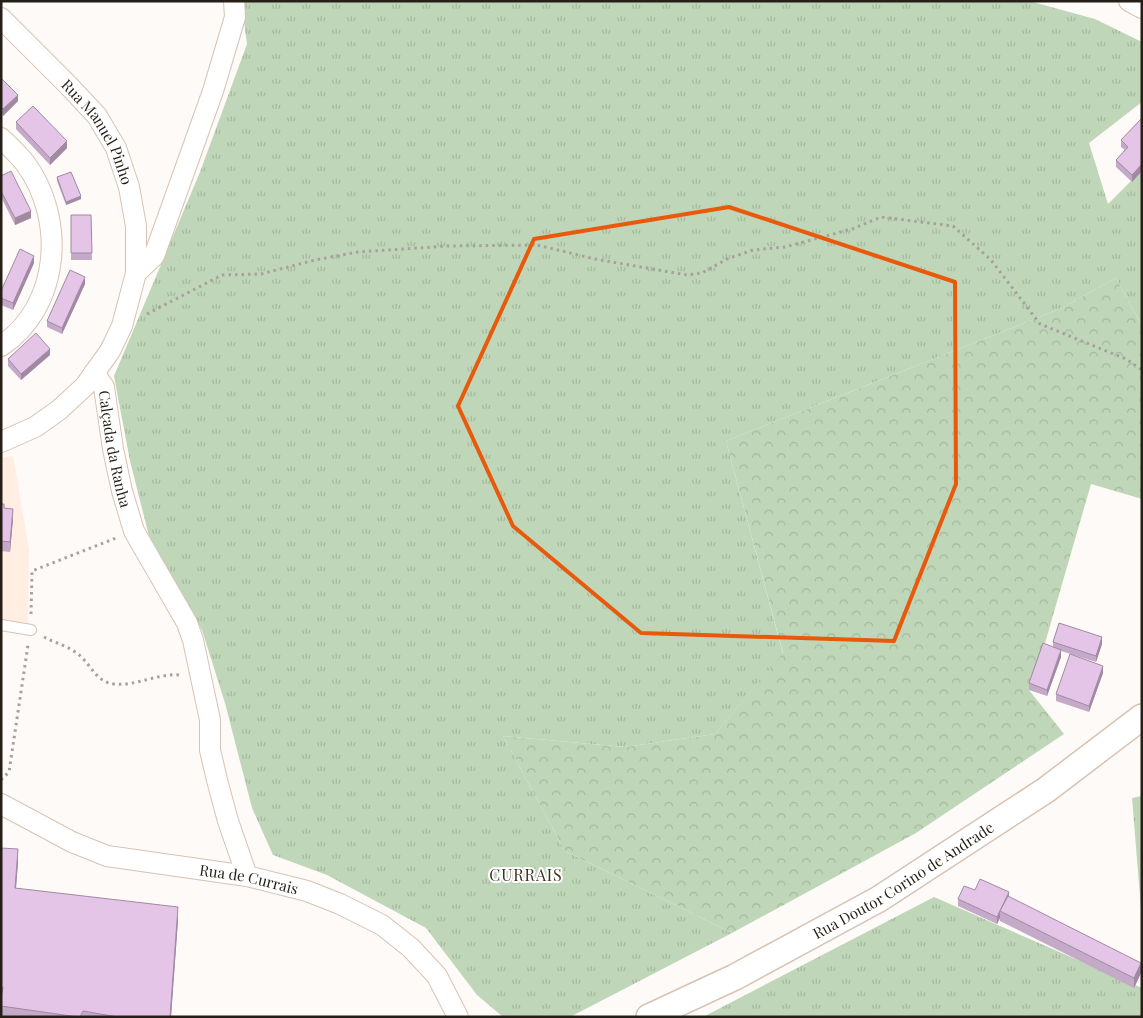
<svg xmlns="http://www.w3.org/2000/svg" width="1143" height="1018" viewBox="0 0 1143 1018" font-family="'Playfair Display',serif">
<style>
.built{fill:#ffeee1}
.grass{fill:url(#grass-tufts)}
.forest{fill:url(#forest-crowns)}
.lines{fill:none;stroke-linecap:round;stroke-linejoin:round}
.service-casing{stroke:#d7c3b3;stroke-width:12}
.minor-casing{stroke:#d7c3b3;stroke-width:22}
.tertiary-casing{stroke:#d7c3b3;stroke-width:28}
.path{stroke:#a7a19d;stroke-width:3;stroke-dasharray:2.5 4;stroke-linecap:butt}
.service{stroke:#fff;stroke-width:10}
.minor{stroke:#fff;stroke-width:20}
.tertiary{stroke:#fff;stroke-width:25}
.wall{fill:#c4a9c8}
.shaded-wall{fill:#a08aa2}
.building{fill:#e4c5e8;stroke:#a08aa2}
.marked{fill:none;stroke:#e8590c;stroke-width:4;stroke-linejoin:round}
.labels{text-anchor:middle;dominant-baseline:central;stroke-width:4;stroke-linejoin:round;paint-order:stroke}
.street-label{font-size:15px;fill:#261f18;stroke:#fff}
.neighbourhood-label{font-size:16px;letter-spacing:1px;fill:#3d2e20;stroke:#fff}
</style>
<defs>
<pattern id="grass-tufts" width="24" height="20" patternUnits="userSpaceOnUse" patternTransform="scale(1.25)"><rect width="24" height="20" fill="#bfd7b8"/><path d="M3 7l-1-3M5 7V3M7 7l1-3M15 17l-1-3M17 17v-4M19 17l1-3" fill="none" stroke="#a4b89d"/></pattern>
<pattern id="forest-crowns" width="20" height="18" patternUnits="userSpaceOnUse" patternTransform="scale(1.25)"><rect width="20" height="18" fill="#bfd7b8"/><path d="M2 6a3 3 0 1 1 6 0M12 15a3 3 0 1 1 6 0" fill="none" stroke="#a4b89d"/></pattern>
</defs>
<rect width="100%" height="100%" fill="#fefaf7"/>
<polygon class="built" points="13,456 29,550 28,626 1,620 1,458"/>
<g class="grass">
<polygon points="241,1 1029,1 1095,19 1142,42 1142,102 1089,143 1108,204 1142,170 1142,326 1116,278 1062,308 726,441 783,654 715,734 625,747 503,736 565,851 732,933 570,1017 503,1017 477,995 426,928 327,875 273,855 252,808 225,703 202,630 151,544 130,461 114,376 200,172 247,44"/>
<polygon points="1142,796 1142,921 1132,798"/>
<polygon points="934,897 1142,988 1142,1017 703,1017"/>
</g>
<polygon class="forest" points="1116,278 1142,326 1142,499 1091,484 1043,650 1029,690 1064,734 916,833 732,933 565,851 503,736 625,747 715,734 783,653 726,441 1062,308"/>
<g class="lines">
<g class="service-casing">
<polyline id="service" points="1,625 31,630"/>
</g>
<g class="minor-casing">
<g id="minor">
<polyline points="1129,1 1142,8"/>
<path id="s1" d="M1,18L69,86L97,116L116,148L129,187L136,226V273"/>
<path d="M1,138C9,146 18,154 25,163C66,218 61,306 1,346"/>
<path id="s2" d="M94,373L104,387L113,449L122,491L134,531L187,623L193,640L210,720V750L217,780L228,821L247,876"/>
<polyline points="1,442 35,427 59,410 85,386 110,351 122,326 136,273 154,256 173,203 213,91 235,17 234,1"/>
<path id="s3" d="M1,804L72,842L107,856L247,876L307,891L340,904L382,925L411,948L437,976L458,1017"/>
</g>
</g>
<g class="tertiary-casing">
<g id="tertiary">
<path id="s4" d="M649,1017L735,977L879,899L1046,790L1142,717"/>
</g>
</g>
<g class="path">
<polyline points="147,314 222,275 261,274 315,260 358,252 448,246 537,245 595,259 687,275 702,273 727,259 753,250 785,247 852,229 881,217 953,226 991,260 1040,324 1126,359 1142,370"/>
<polyline points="31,614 32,571 116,538"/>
<path d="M44,637C55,643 68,646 78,654C91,664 96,683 115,684C137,686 158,673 180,675"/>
<polyline points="1,780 9,772 28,645"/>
</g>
<use href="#service" class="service"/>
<use href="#minor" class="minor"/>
<use href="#tertiary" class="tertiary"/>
</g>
<g class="wall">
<polygon points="1,78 18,101 3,116 1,114"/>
<polygon points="1142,118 1142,171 1132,182 1116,167 1116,160 1125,150 1121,147 1121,140"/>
<polygon points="16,122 67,148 50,165 16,129"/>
<polygon points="1,176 31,218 15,225 1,197"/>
<polygon points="57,177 81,199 66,205 57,181"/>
<polygon points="71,215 91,215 92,260 71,260"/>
<polygon points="34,263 13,310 1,305 1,291"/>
<polygon points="85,284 62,334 47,327 47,321"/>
<polygon points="50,355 21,380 8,366 8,359"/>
<polygon points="1,504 13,519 10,552 1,551"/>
<polygon points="1053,642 1102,644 1096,662 1061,651 1061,657 1047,696 1029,690 1029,683 1053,647"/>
<polygon points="1103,673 1089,712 1056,701 1056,694"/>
<polygon points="1,848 18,862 16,888 178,920 171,1017 1,1017"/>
<polygon points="975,890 1009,897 1141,973 1134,988 1000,921 1000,918 997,924 958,906 958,899"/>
</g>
<g class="shaded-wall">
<polygon points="18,95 18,101 3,116 3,109"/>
<polygon points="67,141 67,148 50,165 50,158"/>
<polygon points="1142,164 1142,171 1132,182 1132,175"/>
<polygon points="81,196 81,199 66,205 66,202"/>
<polygon points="31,211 31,218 15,225 15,218"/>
<polygon points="34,256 34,263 13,310 13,303"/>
<polygon points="85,277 85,284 62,334 62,328"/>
<polygon points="50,349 50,355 21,380 21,374"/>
<polygon points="13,509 13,519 10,552 10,542"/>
<polygon points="1102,637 1102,644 1096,662 1096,656"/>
<polygon points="1061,650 1061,657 1047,696 1047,690"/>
<polygon points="1103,666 1103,673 1089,712 1089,706"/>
<polygon points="18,849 18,862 15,901 15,888"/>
<polygon points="1009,892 1009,899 1000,911 1000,918 997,924 997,917"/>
<polygon points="178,907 178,920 171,1017 170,1017"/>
<polygon points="1141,963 1141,973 1134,988 1134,978"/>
</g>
<g class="building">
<polygon points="1,78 18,95 3,109 1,107"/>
<polygon points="33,106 67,141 50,158 16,122"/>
<polygon points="1142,118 1142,164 1132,175 1116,160 1128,147 1121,140"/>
<polygon points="11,171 31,211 15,218 1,191 1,176"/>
<polygon points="71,172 81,196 66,202 57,177"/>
<polygon points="71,215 91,215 92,253 71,253"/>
<polygon points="20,249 34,256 13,303 1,298 1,291"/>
<polygon points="70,270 85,277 62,328 47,321"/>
<polygon points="36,333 50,349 21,374 8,359"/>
<polygon points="1,504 4,504 4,508 13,509 10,542 1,541"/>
<polygon points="1059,623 1102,637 1096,656 1053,642"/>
<polygon points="1043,643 1061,650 1047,690 1029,683"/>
<polygon points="1070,654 1103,666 1089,706 1056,694"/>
<polygon points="1,848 18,849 15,888 178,907 170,1017 118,1017 83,1011 80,1017 78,1017 1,1006 1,998 3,987 1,987"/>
<polygon points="980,879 1009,892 997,917 958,899 964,886 975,890"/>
<polygon points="1008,896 1141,963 1134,978 1000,911"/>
</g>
<path class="marked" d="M729,207L955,282L956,484L894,641L641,633L513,526L458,406L534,239Z"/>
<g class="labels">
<g class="street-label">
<text stroke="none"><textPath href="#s1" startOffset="151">Rua Manuel Pinho</textPath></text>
<text stroke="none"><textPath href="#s2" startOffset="80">Calçada da Ranha</textPath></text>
<text stroke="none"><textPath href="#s3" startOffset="262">Rua de Currais</textPath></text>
<text stroke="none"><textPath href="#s4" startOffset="289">Rua Doutor Corino de Andrade</textPath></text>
</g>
<g class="neighbourhood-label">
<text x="526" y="874">CURRAIS</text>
</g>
</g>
<rect width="1143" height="1018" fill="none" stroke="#261f18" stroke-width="5"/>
</svg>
